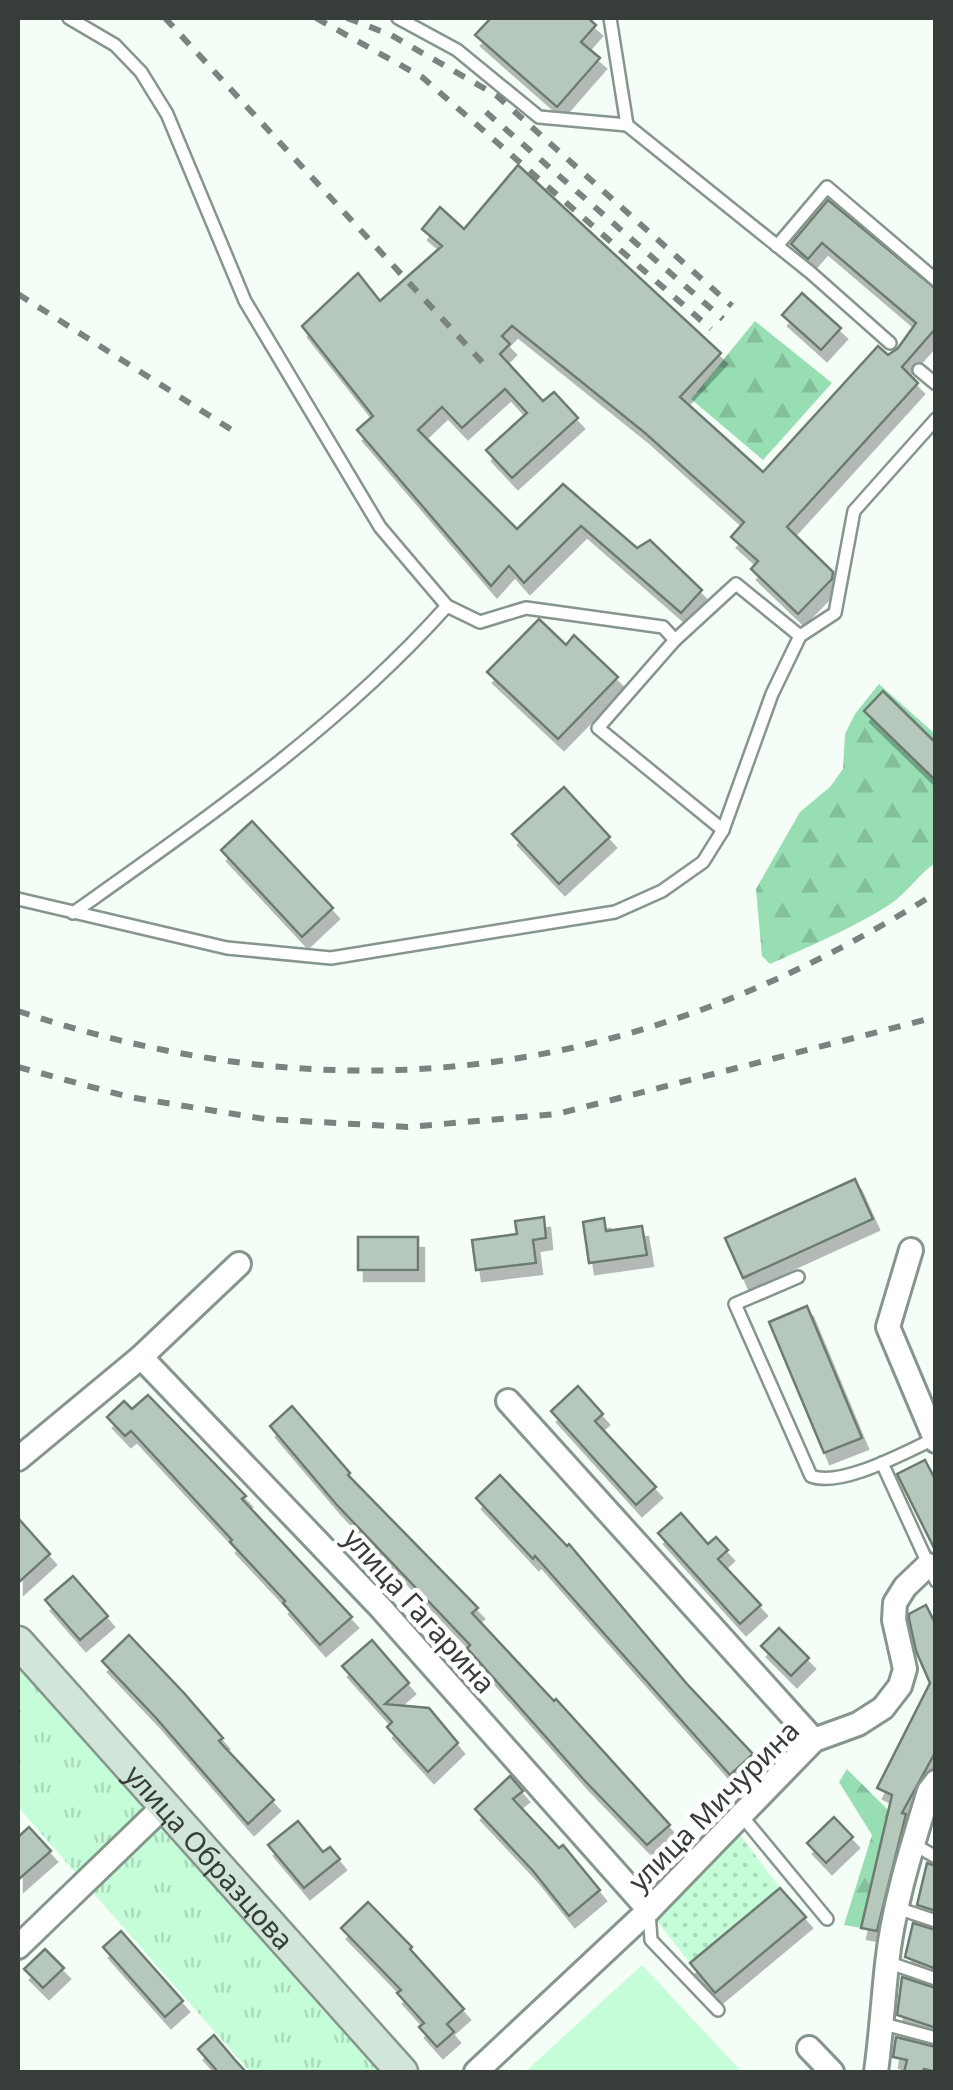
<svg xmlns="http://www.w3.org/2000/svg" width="953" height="2090" viewBox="0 0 953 2090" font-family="'Noto Sans',sans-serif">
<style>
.grass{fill:url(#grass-tufts)}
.forest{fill:url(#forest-firs)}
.park{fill:#c5fdd9}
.garden{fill:url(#garden-dots)}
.building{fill:#b6c7bc;stroke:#6c7b71;stroke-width:2.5;filter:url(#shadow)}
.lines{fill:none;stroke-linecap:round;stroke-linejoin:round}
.lane-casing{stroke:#86968c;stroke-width:16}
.street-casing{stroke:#86968c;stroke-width:28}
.secondary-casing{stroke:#86968c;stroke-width:35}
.lane{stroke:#fff;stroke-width:11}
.street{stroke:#fff;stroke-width:22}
.secondary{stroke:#d1e6d9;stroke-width:30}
.rail{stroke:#7b837e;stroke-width:6;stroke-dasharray:12 12;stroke-linecap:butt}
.labels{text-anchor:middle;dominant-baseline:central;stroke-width:9;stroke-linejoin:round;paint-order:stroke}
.street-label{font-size:28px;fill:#373d39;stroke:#fff}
</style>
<defs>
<pattern id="grass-tufts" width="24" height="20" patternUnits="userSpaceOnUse" patternTransform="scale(2.5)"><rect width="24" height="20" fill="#c5fdd9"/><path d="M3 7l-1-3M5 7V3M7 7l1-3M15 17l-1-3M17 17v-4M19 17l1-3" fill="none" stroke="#aadabb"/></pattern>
<pattern id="forest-firs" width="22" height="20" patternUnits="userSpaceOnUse" patternTransform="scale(2.5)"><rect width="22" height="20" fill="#97deb2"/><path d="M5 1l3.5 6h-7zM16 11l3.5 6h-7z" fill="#83bf9a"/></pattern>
<pattern id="garden-dots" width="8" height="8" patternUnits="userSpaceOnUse" patternTransform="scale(2.5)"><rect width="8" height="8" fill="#c5fdd9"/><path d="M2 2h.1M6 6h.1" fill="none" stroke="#aadabb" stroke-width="1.8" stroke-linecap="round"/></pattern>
<filter id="shadow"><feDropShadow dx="6" dy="11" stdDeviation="0" flood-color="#0004"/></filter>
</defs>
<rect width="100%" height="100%" fill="#f4fef7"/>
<polygon class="grass" points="18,1642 402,2072 250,2072 18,1807"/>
<g class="forest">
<polygon points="755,321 832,383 763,460 691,399"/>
<path d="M879,684L935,734V863C918,875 906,894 889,905C851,929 810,946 770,964L762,956L756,889L800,812L830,787L843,769L845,734L855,714Z"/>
<polygon points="847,1769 888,1810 861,1928 844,1925 872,1835 839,1782"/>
</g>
<polygon class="park" points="642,1965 742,2072 525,2072"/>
<polygon class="garden" points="740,1835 780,1888 690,1963 657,1921"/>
<g class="building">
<polygon points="491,18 588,18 596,25 581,42 600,58 557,107 475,35"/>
<polygon points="518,165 721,353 680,397 763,472 878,346 888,355 898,348 916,323 822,243 808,259 791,244 828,200 936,289 936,328 902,367 918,383 787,527 833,572 832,579 798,614 751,569 758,561 731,537 744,522 645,433 512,326 502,336 510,344 500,354 543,401 554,392 578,418 512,478 486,450 527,413 505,389 462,428 442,407 418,430 517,529 563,484 637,548 650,540 702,590 681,613 581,526 524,583 509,566 491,586 357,430 373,416 302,326 358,273 380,301 442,246 422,229 440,207 464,229"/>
<polygon points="802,293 841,328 821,350 782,315"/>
<polygon points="539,619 566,645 574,635 618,677 558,739 487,672"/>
<polygon points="883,691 936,743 936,781 864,711"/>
<polygon points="564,787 610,837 559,884 512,834"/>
<polygon points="252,821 333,908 302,937 221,850"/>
<polygon points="855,1179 873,1219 743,1278 725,1238"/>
<polygon points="544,1217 546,1238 533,1240 536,1263 476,1270 472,1240 517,1234 515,1221"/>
<polygon points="604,1218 606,1231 642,1226 647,1255 589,1263 583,1222"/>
<rect x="358" y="1237" width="60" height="33"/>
<polygon points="807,1306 862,1438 824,1453 769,1322"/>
<polygon points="578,1386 603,1414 595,1421 656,1487 636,1505 551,1411"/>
<polygon points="148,1395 246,1496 242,1499 352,1617 320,1645 283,1603 285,1601 230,1542 232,1540 131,1431 125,1436 107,1417 124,1401 132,1409"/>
<polygon points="292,1406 350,1473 348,1475 478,1608 472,1613 554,1701 556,1699 670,1825 647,1845 584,1780 467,1648 470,1645 336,1504 270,1426"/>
<polygon points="925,1460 936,1481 936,1552 897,1474"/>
<polygon points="500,1475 567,1546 569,1544 687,1684 753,1754 730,1775 535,1556 533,1559 476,1498"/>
<polygon points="681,1513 708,1544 716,1537 728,1550 718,1559 761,1605 740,1624 658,1533"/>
<polygon points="18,1518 50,1554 18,1583"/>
<polygon points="73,1576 108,1616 80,1640 45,1600"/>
<polygon points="926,1605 936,1625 936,1751 902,1813 906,1814 877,1931 861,1928 892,1795 877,1788 930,1683 916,1651 909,1619 909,1614"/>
<polygon points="779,1628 809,1658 791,1676 761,1646"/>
<polygon points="129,1635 184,1693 223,1738 219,1741 274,1800 248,1824 156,1718 102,1661"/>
<polygon points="372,1640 409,1683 385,1704 429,1708 458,1743 428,1772 387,1727 392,1722 342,1666"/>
<polygon points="510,1776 523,1791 513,1799 559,1848 563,1845 600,1890 569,1916 533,1871 475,1809"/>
<polygon points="834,1817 853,1837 826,1863 807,1843"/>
<polygon points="298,1821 323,1852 330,1847 340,1859 304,1888 268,1845"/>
<polygon points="29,1827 51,1851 18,1880 18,1837"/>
<polygon points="927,1863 936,1866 936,1911 917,1905"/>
<polygon points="780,1888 806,1917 715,1993 690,1963"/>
<polygon points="368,1902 412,1947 410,1949 464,2009 447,2024 454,2032 437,2047 419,2027 424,2023 397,1993 401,1990 341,1928"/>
<polygon points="913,1923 936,1930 936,1969 905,1957"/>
<polygon points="121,1931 183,2001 165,2017 103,1947"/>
<polygon points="45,1949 64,1968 43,1988 24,1969"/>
<polygon points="902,1977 936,1988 936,2028 897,2015"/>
<polygon points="214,2035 235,2060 246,2072 218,2072 198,2049"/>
<polygon points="896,2037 936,2047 936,2072 924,2069 923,2072 904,2072 907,2060 893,2057"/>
</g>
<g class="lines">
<g class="lane-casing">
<g id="lane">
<polyline points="69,18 115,45 141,72 167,114 245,301 380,527 447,606 480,622 526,608 663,627 675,640"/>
<polyline points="398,18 457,50 539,117 627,125"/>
<polyline points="610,18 627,125 811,273 890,343"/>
<polyline points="777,246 827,187 936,280"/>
<polyline points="919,370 936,384"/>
<polyline points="723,830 598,728 675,640 736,584 800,636"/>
<polyline points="18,899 227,948 331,958 615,912 662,891 703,862 723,830 772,694 800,636 835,613 854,511 936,419"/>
<path d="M73,913C204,820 339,727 447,606"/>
<path d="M798,1277L735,1304L811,1476C841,1488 905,1452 934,1439"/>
<polyline points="882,1463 936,1581"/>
<polyline points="741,1815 827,1919"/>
<polyline points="913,1844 936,1857"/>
<polyline points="897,1908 936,1921"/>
<polyline points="649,1912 651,1940 718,2010"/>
<polyline points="887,1962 936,1979"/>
<polyline points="884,2024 936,2038"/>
</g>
</g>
<g class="street-casing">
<g id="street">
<polyline points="911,1250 888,1327 936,1441"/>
<polyline points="141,1357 379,1606 649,1910"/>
<polyline points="508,1401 814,1740"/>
<polyline points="18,1459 141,1357 239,1264"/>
<polyline points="18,1947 165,1805"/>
<polyline points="809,2048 832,2072"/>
<polyline points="476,2072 649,1910 814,1740 858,1724 883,1708 900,1686 905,1669 894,1620 895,1603 905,1587 928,1565"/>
<path d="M876,2072C881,2036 883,2001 887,1964C893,1906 912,1847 929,1791L936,1782"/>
</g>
</g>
<g class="secondary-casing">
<g id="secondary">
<path id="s1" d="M18,1642L402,2072"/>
</g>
</g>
<use href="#lane" class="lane"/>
<use href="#street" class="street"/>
<use href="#secondary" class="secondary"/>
<g class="rail">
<polyline points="165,18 484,364"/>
<polyline points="316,18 422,77 711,329"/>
<polyline points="347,18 391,35 496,95 732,306"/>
<polyline points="486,112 723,319"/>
<polyline points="18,294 232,430"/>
<path d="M18,1011C348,1121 643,1077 936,893"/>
<polyline points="18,1067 129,1097 265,1119 408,1127 557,1114 936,1017"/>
</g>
</g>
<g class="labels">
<g class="street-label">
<text transform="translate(420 1610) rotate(48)">улица Гагарина</text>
<text transform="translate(713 1805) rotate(-45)">улица Мичурина</text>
<text stroke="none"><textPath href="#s1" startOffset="288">улица Образцова</textPath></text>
</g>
</g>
<rect width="953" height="2090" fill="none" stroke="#373d39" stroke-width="40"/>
</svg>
